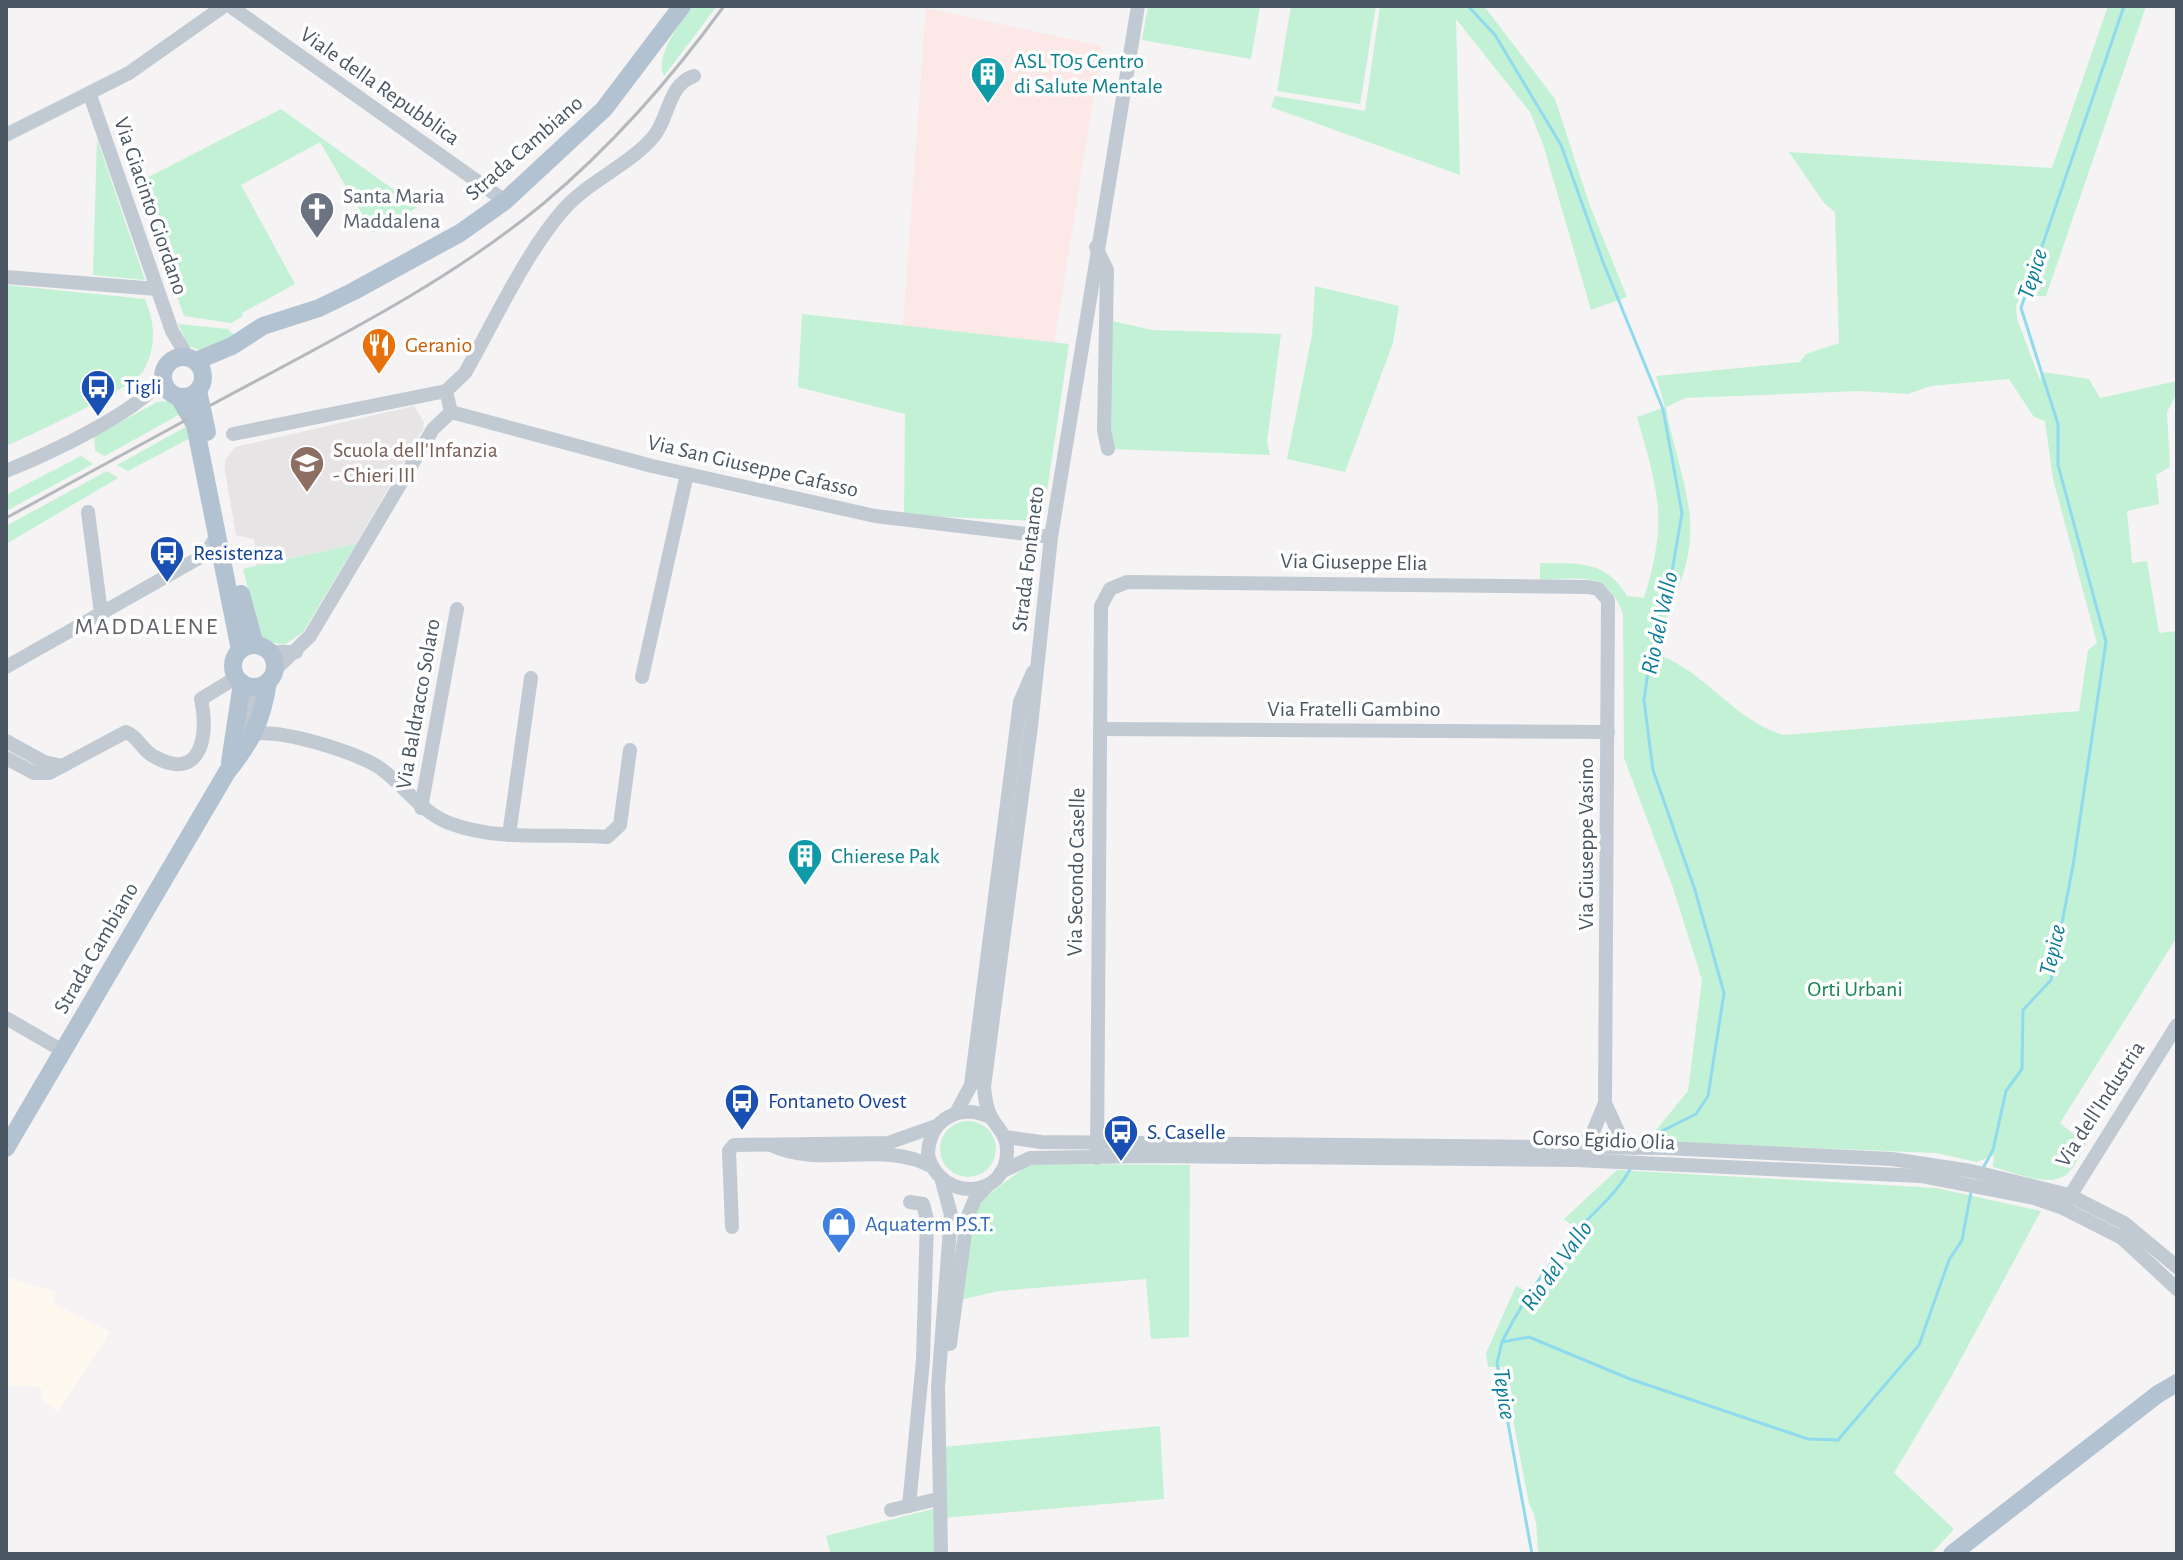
<svg xmlns="http://www.w3.org/2000/svg" width="2183" height="1560" viewBox="0 0 2183 1560" font-family="'Alegreya Sans',sans-serif">
<style>
.commercial{fill:#fdf9ef}
.education{fill:#e6e4e5}
.medical{fill:#fce8e6}
.green{fill:#c3f1d5;fill-rule:evenodd}
.lines{fill:none;stroke-linecap:round;stroke-linejoin:round}
.stream{stroke:#90daee;stroke-width:3}
.minor{stroke:#c1cad2;stroke-width:14}
.major{stroke:#b3c2d1;stroke-width:18}
.rail{stroke:#b5b8bd;stroke-width:3}
.labels{text-anchor:middle;dominant-baseline:central;stroke-width:7;stroke-linejoin:round;paint-order:stroke}
.culture-label{font-size:22px;fill:#0d838f;stroke:#fff;text-anchor:start}
.street-label{font-size:22px;fill:#4a5661;stroke:#fff}
.worship-label{font-size:22px;fill:#5b616d;stroke:#fff;text-anchor:start}
.food-label{font-size:22px;fill:#c56008;stroke:#fff;text-anchor:start}
.transit-label{font-size:22px;fill:#164399;stroke:#fff;text-anchor:start}
.education-label{font-size:22px;fill:#785e54;stroke:#fff;text-anchor:start}
.park-label{font-size:22px;fill:#17864f;stroke:#fff}
.shop-label{font-size:22px;fill:#366cbe;stroke:#fff;text-anchor:start}
.water-label{font-size:24px;font-style:italic;fill:#0c7c9b;stroke:#fff}
.neighbourhood-label{font-size:24px;letter-spacing:2px;fill:#5f6368;stroke:#fff}
</style>
<rect width="100%" height="100%" fill="#f5f3f3"/>
<polygon class="commercial" points="6,1277 56,1292 53,1303 110,1332 57,1412 41,1399 42,1390 35,1386 6,1386"/>
<polygon class="education" points="414,406 424,422 423,429 356,544 255,566 258,560 254,539 236,535 225,471 225,460 235,447"/>
<polygon class="medical" points="926,8 1102,46 1054,343 903,326"/>
<g class="green">
<path d="M692,6H717L664,76C654,54 681,24 692,6Z"/>
<polygon points="1148,6 1260,6 1251,59 1142,40"/>
<polygon points="1291,6 1376,6 1360,104 1277,91"/>
<polygon points="1380,6 1484,6 1555,99 1590,206 1627,297 1591,310 1543,144 1530,112 1456,19 1460,175 1271,107 1275,96 1365,111"/>
<path d="M2108,6H2146L2046,296H2029L2035,280L2027,278L2016,306L2017,319L2040,380L2042,372L2089,379L2100,398L2177,381V393L2167,412L2170,467L2156,475L2159,504L2127,511L2132,563L2147,561L2159,633L2177,631V937L2060,1123L2086,1144C2081,1152 2076,1165 2069,1172C2053,1190 2013,1172 1993,1167L1994,1155L1977,1162L1936,1153L1647,1141L1688,1091L1702,980L1672,885L1624,758L1623,614C1608,570 1579,579 1540,580V563C1576,563 1607,560 1627,596L1644,598C1668,520 1659,494 1637,417L1665,407L1656,376L1800,362L1806,354L1839,343L1835,212L1824,203L1789,152L2052,168ZM2009,379L2034,417L2045,421L2053,479L2097,643L2088,650L2079,711L1784,735C1735,722 1705,670 1656,654C1661,619 1682,589 1688,554C1698,506 1673,454 1666,407L1685,398L1860,391L1908,394L1931,386Z"/>
<polygon points="281,109 418,207 373,233 320,142 241,185 295,284 242,313 243,316 231,323 184,316 137,183"/>
<polygon points="97,139 145,280 93,275"/>
<path d="M6,285L145,299C155,324 157,347 143,371C133,388 29,436 6,446Z"/>
<polygon points="1315,286 1399,306 1393,343 1345,472 1287,459 1312,335"/>
<polygon points="802,314 1069,344 1044,511 1037,521 904,515 905,414 798,387"/>
<polygon points="1108,320 1152,330 1281,334 1267,442 1270,455 1112,449 1108,439"/>
<polygon points="178,324 228,329 234,335 203,351 188,346"/>
<polygon points="170,401 182,413 105,456 95,451 94,437 157,402"/>
<polygon points="191,424 190,438 128,471 117,465"/>
<polygon points="81,456 93,464 6,511 6,495"/>
<polygon points="107,471 118,478 6,544 6,526"/>
<polygon points="356,544 303,632 284,645 261,640 243,569"/>
<circle cx="968" cy="1149" r="28"/>
<polygon points="1055,1164 1190,1165 1189,1337 1151,1339 1146,1279 999,1291 960,1300 972,1225 981,1200 1028,1165"/>
<path d="M1617,1170L1936,1188L2041,1211L1950,1379L1894,1473L1954,1529L1931,1554H1539C1535,1535 1540,1521 1529,1504L1503,1367H1488L1486,1353L1516,1286L1536,1296L1586,1237L1564,1219Z"/>
<polygon points="1160,1426 1164,1499 943,1518 943,1447"/>
<polygon points="933,1509 935,1554 831,1554 826,1536"/>
</g>
<g class="lines">
<g class="stream">
<polyline points="1468,6 1495,35 1561,145 1603,262 1663,409 1682,513 1668,595 1654,630 1644,700 1653,770 1695,890 1724,993 1708,1096 1696,1114 1660,1132 1651,1142"/>
<polyline points="1983,1168 1993,1150 2006,1091 2022,1069 2023,1010 2051,980 2073,866 2106,642 2058,465 2058,424 2021,308 2124,6"/>
<path d="M1502,1342C1522,1301 1553,1257 1584,1223C1603,1204 1619,1190 1632,1166"/>
<polyline points="1532,1554 1497,1363 1502,1342 1529,1337 1630,1379 1808,1439 1838,1440 1919,1345 1949,1260 1962,1240 1971,1192"/>
</g>
<g class="minor">
<polyline points="230,6 505,201"/>
<polyline points="90,95 172,331 187,356"/>
<polyline points="6,135 129,73 224,6"/>
<polyline points="1096,247 1107,270 1104,430 1108,449"/>
<polyline points="6,277 157,289"/>
<polyline points="451,412 652,466 875,516 1051,537"/>
<path d="M451,412L446,391L465,373C494,322 526,252 564,209C590,180 630,165 654,136C669,118 668,84 694,76"/>
<polyline points="233,434 446,391"/>
<path d="M6,471C48,454 137,413 163,378"/>
<polyline points="88,512 101,613"/>
<polyline points="270,652 296,652"/>
<polyline points="6,667 206,554 217,535"/>
<polyline points="274,671 310,636 433,429 451,412"/>
<polyline points="642,677 687,474"/>
<path d="M252,686L248,724L253,734C282,729 351,751 377,766C403,783 419,811 449,823C499,842 555,833 607,837L620,825L630,750"/>
<polyline points="1100,729 1608,732"/>
<polyline points="6,741 44,762 63,766"/>
<path d="M6,758L34,773H49L126,732C139,737 142,751 155,757C202,783 209,733 201,699L237,677"/>
<polyline points="421,808 457,609"/>
<polyline points="509,835 531,678"/>
<polyline points="6,1018 63,1051"/>
<polyline points="1605,1103 1620,1136 1635,1148"/>
<polyline points="956,1113 971,1085 1020,702 1033,672"/>
<path d="M992,1118C960,1102 928,1119 928,1156C942,1203 1008,1199 1007,1150C1007,1135 998,1129 991,1117C986,1108 985,1097 984,1087L1031,726L1051,537L1138,6"/>
<polyline points="1005,1137 1041,1142 1664,1148 1892,1159 1971,1171 2069,1195 2124,1223 2177,1267"/>
<path d="M771,1145C821,1169 881,1140 931,1166"/>
<polyline points="1097,1158 1101,606 1110,589 1127,582 1588,587 1598,589 1608,600 1605,1103 1591,1137 1576,1148"/>
<polyline points="1001,1172 1030,1158 1152,1156 1576,1160 1921,1176 2034,1198 2063,1208 2122,1238 2177,1289"/>
<polyline points="2065,1204 2177,1025"/>
<polyline points="732,1227 729,1151 734,1145 888,1143 936,1126"/>
<polyline points="950,1344 967,1218 975,1199 988,1185"/>
<polyline points="909,1506 923,1360 927,1219 923,1204 910,1202"/>
<polyline points="891,1510 938,1499"/>
<polyline points="941,1554 938,1387 951,1215 942,1181"/>
</g>
<g class="major">
<circle cx="183" cy="377" r="20"/>
<polyline points="196,361 232,346 263,326 319,308 354,291 460,233 505,201 604,109 682,6"/>
<polyline points="198,391 207,432"/>
<polyline points="179,397 195,425 240,650"/>
<polyline points="241,594 255,645"/>
<circle cx="254" cy="666" r="21"/>
<polyline points="230,762 242,683"/>
<path d="M6,1148L227,772C252,741 262,721 268,682"/>
<polyline points="1952,1554 2158,1394 2177,1383"/>
</g>
<g class="rail">
<path d="M211,405C324,344 444,286 544,203C613,145 671,79 724,6"/>
<polyline points="6,518 186,420"/>
</g>
</g>
<defs>
<g id="building-pin" transform="scale(1.8)"><path d="M0 17L-7.5 6A9.5 9.5 0 1 1 7.5 6Z" fill="#0f9aa8" stroke="#fff"/><path d="M-4-6H4V6H1V3H-1V6H-4ZM-2.5-4.3h1.7v1.8h-1.7ZM.8-4.3h1.7v1.8H.8ZM-2.5-1h1.7V.8h-1.7ZM.8-1h1.7V.8H.8Z" fill="#fff"/></g>
<g id="church-pin" transform="scale(1.8)"><path d="M0 17L-7.5 6A9.5 9.5 0 1 1 7.5 6Z" fill="#6b7280" stroke="#fff"/><path d="M-1.2-6h2.4v3.5h3.3v2.4h-3.3V6h-2.4V-.1h-3.3v-2.4h3.3Z" fill="#fff"/></g>
<g id="restaurant-pin" transform="scale(1.8)"><path d="M0 17L-7.5 6A9.5 9.5 0 1 1 7.5 6Z" fill="#e8710a" stroke="#fff"/><path d="M-5-6h1v4h1v-4h1v4h1v-4h1v5L-1.5 .5V6h-2V.5L-5-1ZM5-6V6H3V1.5H1.5Q1.5-4 5-6Z" fill="#fff"/></g>
<g id="bus-pin" transform="scale(1.8)"><path d="M0 17L-7.5 6A9.5 9.5 0 1 1 7.5 6Z" fill="#1a4fb4" stroke="#fff"/><path d="M-5-6H5V4H4V6H2V4H-2V6H-4V4H-5ZM-3.5-4V0h7V-4ZM-3.5 1.2v1.5H-2V1.2ZM2 1.2v1.5H3.5V1.2Z" fill="#fff"/></g>
<g id="school-pin" transform="scale(1.8)"><path d="M0 17L-7.5 6A9.5 9.5 0 1 1 7.5 6Z" fill="#8d6e63" stroke="#fff"/><path d="M0-5L7-2L0 1L-7-2ZM-4 1L0 2.5L4 1V4Q0 6-4 4Z" fill="#fff"/></g>
<g id="shop-pin" transform="scale(1.8)"><path d="M0 17L-7.5 6A9.5 9.5 0 1 1 7.5 6Z" fill="#3f7fe0" stroke="#fff"/><path d="M-5-2.5h2.3a2.7 3.5 0 0 1 5.4 0H5L5.5 6h-11ZM-1.5-2.5h3a1.5 2.3 0 0 0-3 0Z" fill="#fff"/></g>
</defs>
<g fill-rule="evenodd">
<use href="#building-pin" x="988" y="74"/>
<use href="#church-pin" x="317" y="209"/>
<use href="#restaurant-pin" x="379" y="345"/>
<use href="#bus-pin" x="98" y="387"/>
<use href="#school-pin" x="307" y="463"/>
<use href="#bus-pin" x="167" y="553"/>
<use href="#building-pin" x="805" y="856"/>
<use href="#bus-pin" x="742" y="1101"/>
<use href="#bus-pin" x="1121" y="1132"/>
<use href="#shop-pin" x="839" y="1224"/>
</g>
<g class="labels">
<g class="culture-label">
<text x="1014" y="61">ASL TO5 Centro<tspan x="1014" dy="25">di Salute Mentale</tspan></text>
<text x="831" y="856">Chierese Pak</text>
</g>
<g class="street-label">
<text transform="translate(380 86) rotate(35)">Viale della Repubblica</text>
<text transform="translate(524 148) rotate(-41)">Strada Cambiano</text>
<text transform="translate(151 206) rotate(71)">Via Giacinto Giordano</text>
<text transform="translate(753 466) rotate(13)">Via San Giuseppe Cafasso</text>
<text transform="translate(1028 559) rotate(-83)">Strada Fontaneto</text>
<text transform="translate(1354 562) rotate(1)">Via Giuseppe Elia</text>
<text transform="translate(418 704) rotate(-80)">Via Baldracco Solaro</text>
<text x="1354" y="709">Via Fratelli Gambino</text>
<text transform="translate(1586 844) rotate(-90)">Via Giuseppe Vasino</text>
<text transform="translate(1076 872) rotate(-89)">Via Secondo Caselle</text>
<text transform="translate(96 948) rotate(-60)">Strada Cambiano</text>
<text transform="translate(2100 1104) rotate(-57)">Via dell'Industria</text>
<text transform="translate(1604 1140) rotate(2)">Corso Egidio Olia</text>
</g>
<g class="worship-label">
<text x="343" y="196">Santa Maria<tspan x="343" dy="25">Maddalena</tspan></text>
</g>
<g class="food-label">
<text x="405" y="345">Geranio</text>
</g>
<g class="transit-label">
<text x="124" y="387">Tigli</text>
<text x="193" y="553">Resistenza</text>
<text x="768" y="1101">Fontaneto Ovest</text>
<text x="1147" y="1132">S. Caselle</text>
</g>
<g class="education-label">
<text x="333" y="450">Scuola dell'Infanzia<tspan x="333" dy="25">- Chieri III</tspan></text>
</g>
<g class="park-label">
<text x="1855" y="989">Orti Urbani</text>
</g>
<g class="shop-label">
<text x="865" y="1224">Aquaterm P.S.T.</text>
</g>
<g class="water-label">
<text transform="translate(2033 274) rotate(-72)">Tepice</text>
<text transform="translate(1660 623) rotate(-78)">Rio del Vallo</text>
<text transform="translate(2053 950) rotate(-77)">Tepice</text>
<text transform="translate(1557 1266) rotate(-54)">Rio del Vallo</text>
<text transform="translate(1504 1394) rotate(82)">Tepice</text>
</g>
<g class="neighbourhood-label">
<text x="147" y="627">MADDALENE</text>
</g>
</g>
<rect width="2183" height="1560" fill="none" stroke="#4a5661" stroke-width="16"/>
</svg>
